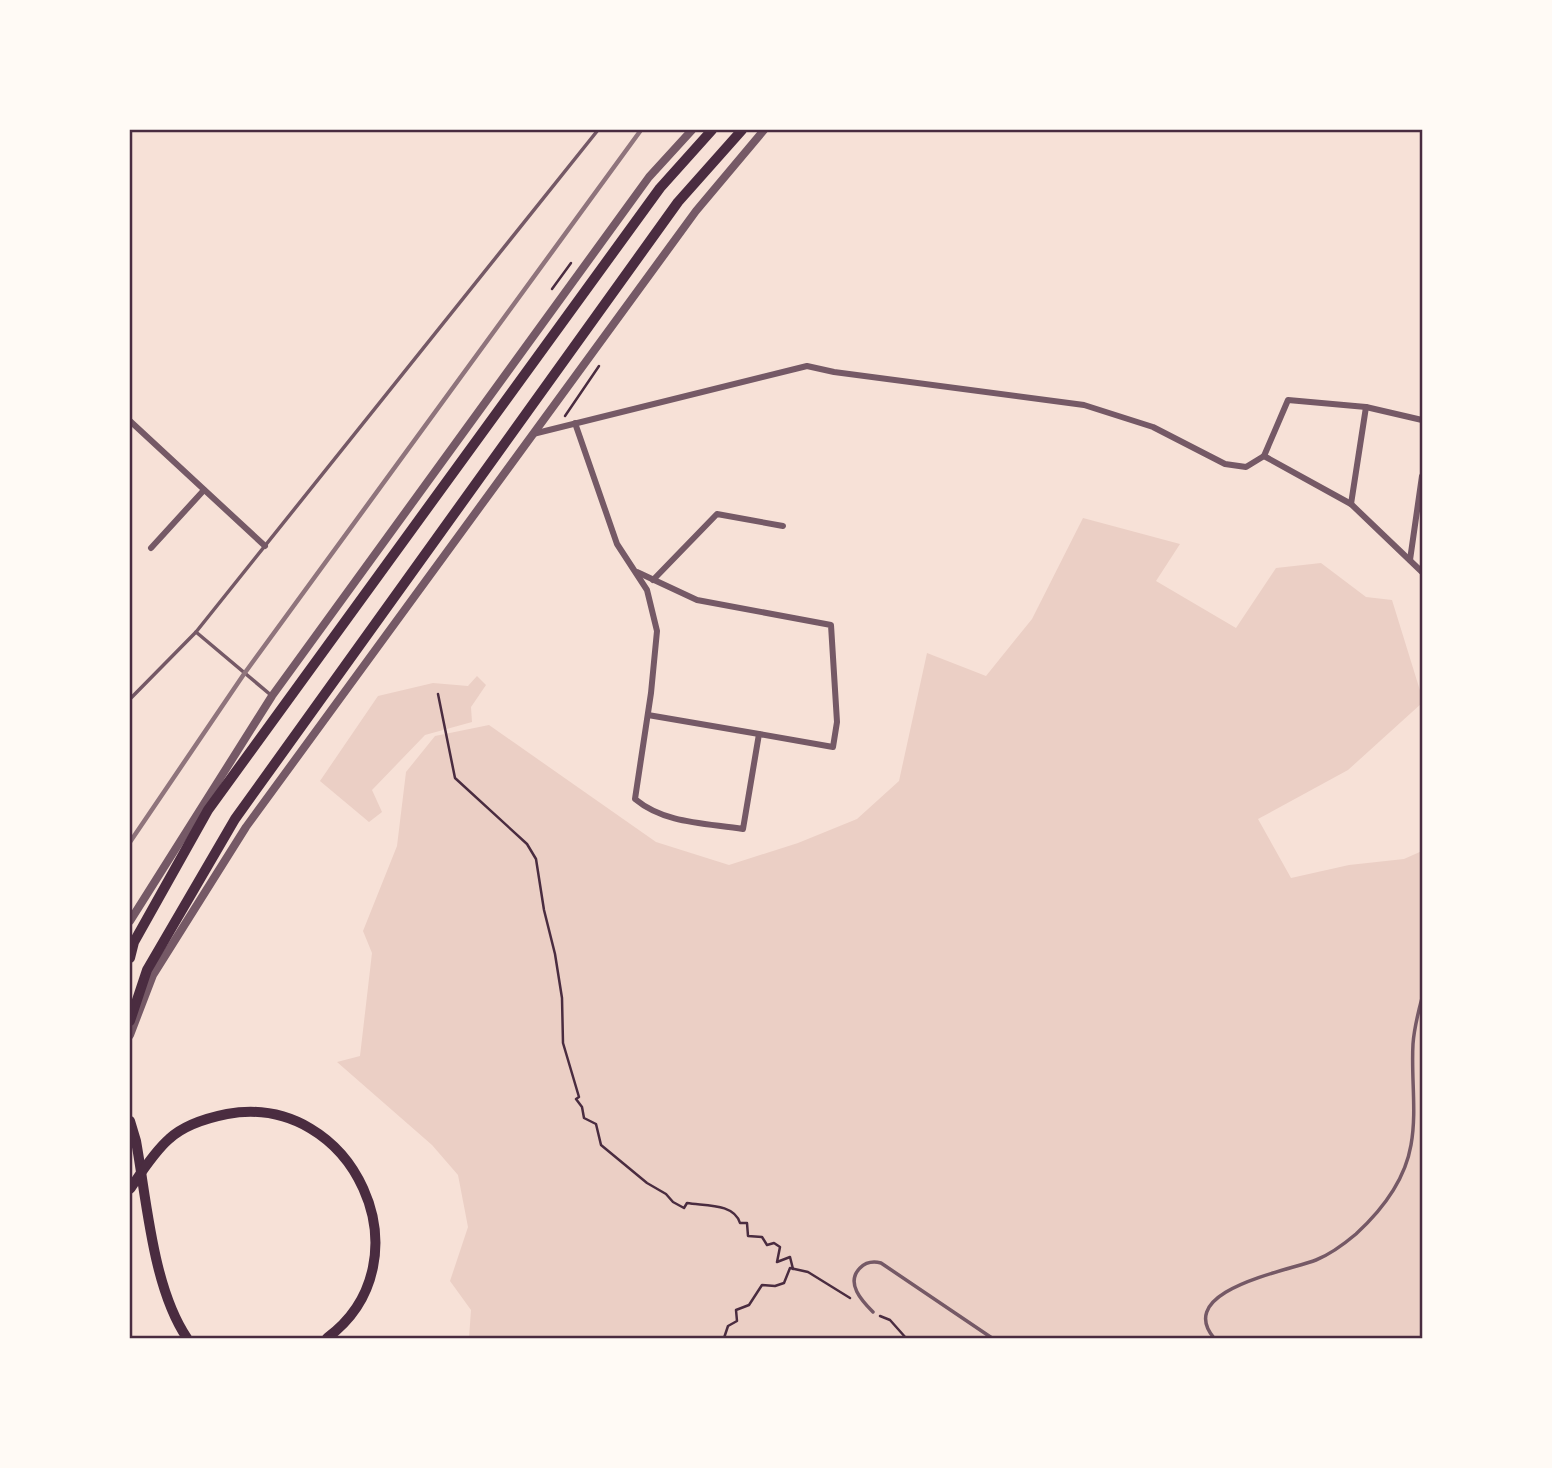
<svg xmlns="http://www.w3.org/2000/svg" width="1552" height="1468" viewBox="0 0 1552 1468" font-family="Roboto,sans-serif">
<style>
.green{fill:#ebcfc5}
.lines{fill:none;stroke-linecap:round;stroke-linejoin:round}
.path{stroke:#4a2c40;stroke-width:2.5}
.service{stroke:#755966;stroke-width:3.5}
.minor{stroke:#755966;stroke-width:6}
.tertiary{stroke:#755966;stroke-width:8}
.trunk{stroke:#4a2c40;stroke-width:10}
.rail{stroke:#8f747c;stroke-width:4.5}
.neatline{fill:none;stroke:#4a2c40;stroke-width:2.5}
</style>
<rect width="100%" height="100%" fill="#f7e1d7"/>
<g class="green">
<polygon points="1083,518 1180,544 1156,581 1236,628 1276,568 1321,563 1366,597 1392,600 1422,697 1422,703 1348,770 1258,819 1291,878 1349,865 1404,859 1422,851 1422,1338 469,1338 471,1310 450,1281 468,1227 458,1175 432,1145 337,1062 360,1056 372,953 363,931 397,846 406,772 435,736 489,725 656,842 729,865 798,843 857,819 899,781 927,653 986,676 1032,619"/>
<polygon points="477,676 486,685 471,707 472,722 425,735 372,790 382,812 369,822 320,781 378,696 433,683 468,686"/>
</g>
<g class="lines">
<g class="path">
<polyline points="552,289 571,263"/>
<polyline points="565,416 599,366"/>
<path d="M438,694L455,778L527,844L536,859L544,910L555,954L562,998L563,1043L579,1097L576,1099L582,1107L584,1118L596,1124L601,1145L647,1183L666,1194L673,1202L684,1208L687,1203C705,1206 734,1203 740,1223H747L748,1236L762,1237L767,1245L774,1243L780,1247L777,1262L790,1257L793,1269"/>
<polyline points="880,1316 890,1320 906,1338"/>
<polyline points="724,1338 728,1326 737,1321 736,1310 749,1305 762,1285 775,1286 784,1283 790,1268 808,1272 850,1298"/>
</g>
<g class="service">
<polyline points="196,632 272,696"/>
<polyline points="130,699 196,632 598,130"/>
<path d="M873,1312C862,1301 845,1283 860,1268C866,1262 873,1261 881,1263L992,1338"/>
<path d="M1214,1338C1174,1290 1288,1271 1316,1260C1331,1254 1343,1245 1356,1234C1381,1211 1405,1180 1411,1145C1417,1112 1411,1078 1413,1044C1414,1029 1418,1013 1422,998"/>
</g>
<g class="minor">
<polyline points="130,421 265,546"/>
<path d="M575,423L617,544L647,590L657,631L651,693L635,799C665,824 706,823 743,829L759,734L648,715"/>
<polyline points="533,434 807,366 834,372 1084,405 1153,427 1225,464 1246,467 1264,456"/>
<polyline points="1264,456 1351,504 1422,572"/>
<polyline points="1264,456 1288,400 1366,407 1422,420"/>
<polyline points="1351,504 1366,407"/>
<polyline points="151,548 204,490"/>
<polyline points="1410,560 1422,476"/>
<polyline points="637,572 697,600 831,625 837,722 833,747 759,734"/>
<polyline points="653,580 717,514 783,526"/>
</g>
<g class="tertiary">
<polyline points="130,921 272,696 649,177 692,130"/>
<polyline points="130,1035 153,975 246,827 696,211 764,130"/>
</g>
<g class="trunk">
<polyline points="130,958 134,942 208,810 660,188 712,130"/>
<polyline points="130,1021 147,970 235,819 678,202 742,130"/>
<path d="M130,1121L136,1141C147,1202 153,1288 187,1338"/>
<path d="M130,1189C141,1173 154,1152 169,1139C184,1125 207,1118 227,1114C353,1091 431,1261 327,1338"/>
</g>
<polyline class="rail" points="130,842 244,674 641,130"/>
</g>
<rect width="1552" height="1468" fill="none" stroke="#fffaf5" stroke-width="262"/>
<rect x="131" y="131" width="1290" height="1206" class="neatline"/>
</svg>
